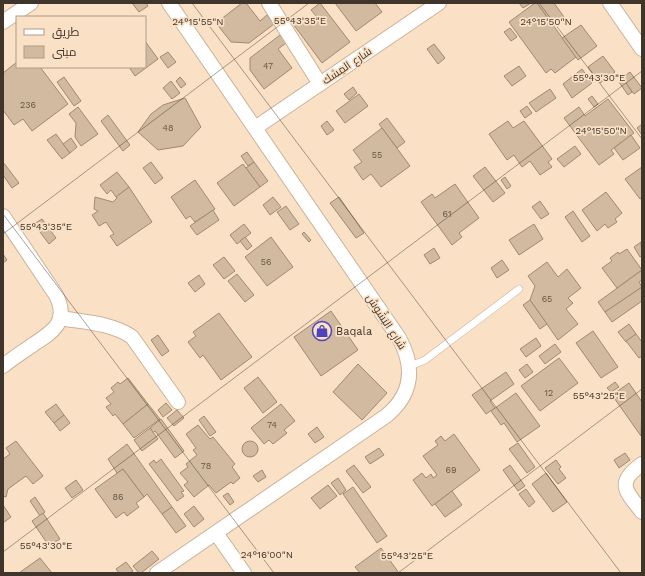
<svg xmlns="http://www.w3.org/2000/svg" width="645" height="576" viewBox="0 0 645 576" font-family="'Work Sans',Cairo,sans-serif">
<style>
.building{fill:#d1ba9f;stroke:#9f8970}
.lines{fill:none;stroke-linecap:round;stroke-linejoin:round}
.lane-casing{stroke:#cab399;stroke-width:8}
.street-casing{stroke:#cab399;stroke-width:16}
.lane{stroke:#fff;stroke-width:7}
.street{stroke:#fff;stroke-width:14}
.ticks{fill:none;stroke:#3f352b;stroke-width:1;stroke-opacity:0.45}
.labels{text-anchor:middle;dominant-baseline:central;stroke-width:3.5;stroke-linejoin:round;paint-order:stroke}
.number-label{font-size:9px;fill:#645648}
.street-label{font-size:11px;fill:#3f352b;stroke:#fae1c6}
.poi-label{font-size:11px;fill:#3f352b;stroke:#fae1c6;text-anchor:start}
.ticks-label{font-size:10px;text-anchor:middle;fill:#3f352b;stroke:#fae1c6;stroke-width:3.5;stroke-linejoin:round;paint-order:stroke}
</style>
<rect width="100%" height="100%" fill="#fae1c6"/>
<g class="building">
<polygon points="132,3 146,3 148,6 139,12"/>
<polygon points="242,3 246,3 260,21 267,15 274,24 249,43 231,42 216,23"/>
<polygon points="320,3 350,42 322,63 293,24 302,18 307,25 317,17 311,10"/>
<polygon points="335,3 375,3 382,12 356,31"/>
<polygon points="519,3 531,3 523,8"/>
<polygon points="535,3 537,3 576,57 555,73 551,69 546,73 509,22"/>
<polygon points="537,3 554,3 564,17 553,25"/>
<polygon points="581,25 597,46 578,60 562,38"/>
<polygon points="510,28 517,37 511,41 504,32"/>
<polygon points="280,35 286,43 278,49 292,68 264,89 250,70 250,58"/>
<polygon points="145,41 158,59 135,76 129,67 145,67"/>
<polygon points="434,44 445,58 438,64 427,49"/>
<polygon points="168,52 176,62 168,68 160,57"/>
<polygon points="603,56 615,72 600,83 588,67"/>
<polygon points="17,62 17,67 40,67 68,104 32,131 23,119 14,125 3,110 3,73"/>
<polygon points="519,66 526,76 512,86 504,76"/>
<polygon points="582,69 592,83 572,98 563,84"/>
<polygon points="630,72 642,88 634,94 622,78"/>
<polygon points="64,77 81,101 74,106 57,82"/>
<polygon points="180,77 186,84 181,88 176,81"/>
<polygon points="623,78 632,92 628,95 619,82"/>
<polygon points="171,81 180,93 172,99 163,88"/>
<polygon points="353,87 357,93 349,100 344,94"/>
<polygon points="550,89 556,98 536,112 529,103"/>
<polygon points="359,94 368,106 345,123 336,111"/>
<polygon points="592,96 598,104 594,107 588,99"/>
<polygon points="185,98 201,127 183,146 158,150 138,132 151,114 163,105"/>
<polygon points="608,99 634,133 611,150 614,154 599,165 564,118 579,107 585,116"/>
<polygon points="527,106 532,113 525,118 520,111"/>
<polygon points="78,107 98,134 81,146 75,137 76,123 69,114"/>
<polygon points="108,115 130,145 123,151 101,121"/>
<polygon points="387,118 405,142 397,148 379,124"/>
<polygon points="327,121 334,130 327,135 321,126"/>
<polygon points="508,121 513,128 524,121 552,159 548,162 552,167 540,175 530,161 522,167 514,155 507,160 489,134"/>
<polygon points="642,124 642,135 637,128"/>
<polygon points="382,128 410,166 381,187 371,174 363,180 354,167 362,162 353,150"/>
<polygon points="56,134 70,153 62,159 47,140"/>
<polygon points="631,135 640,148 623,160 614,148"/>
<polygon points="71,138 77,147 70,153 63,144"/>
<polygon points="575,146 581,154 564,167 557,159"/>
<polygon points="247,152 254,162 248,166 241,156"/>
<polygon points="3,162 19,183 12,188 3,175"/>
<polygon points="151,162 163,178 155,184 143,168"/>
<polygon points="254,162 268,181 260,187 246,168"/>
<polygon points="243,164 260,187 234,206 217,183"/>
<polygon points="485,167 505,193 493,202 473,176"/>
<polygon points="642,167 642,198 640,199 625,179"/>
<polygon points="117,172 129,187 116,197 111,190 107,194 100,185"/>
<polygon points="505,177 511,186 507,189 501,180"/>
<polygon points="195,180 215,209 195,222 190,216 186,219 171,197"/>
<polygon points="455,184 479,218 459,233 462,237 452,245 421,202 432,194 435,198"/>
<polygon points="129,187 152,222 117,246 110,236 114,234 106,222 99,226 92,215 98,211 94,209 95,197 113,202 117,198 116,197"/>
<polygon points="606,192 622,213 615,219 617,222 608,228 605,224 597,231 582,210"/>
<polygon points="273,197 281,207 270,215 263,205"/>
<polygon points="339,197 364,233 356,238 330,203"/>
<polygon points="540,201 549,214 541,219 532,207"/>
<polygon points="286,206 299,224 290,230 277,212"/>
<polygon points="213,210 219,220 197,235 190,226"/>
<polygon points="573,211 590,236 582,242 565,217"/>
<polygon points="42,219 56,238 49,244 34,224"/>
<polygon points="244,224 251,233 237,244 230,235"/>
<polygon points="534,224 543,239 519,255 509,240"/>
<polygon points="304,232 311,240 309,242 302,234"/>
<polygon points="245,237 252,246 247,250 240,241"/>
<polygon points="271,237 293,267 267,286 245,257"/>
<polygon points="641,242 642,256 640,257 634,247"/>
<polygon points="434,248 440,258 430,264 424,255"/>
<polygon points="627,249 642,270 617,288 602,268 612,261 610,258 618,252 619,254"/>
<polygon points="3,254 7,260 3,263"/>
<polygon points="224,257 235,271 224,279 213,265"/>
<polygon points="502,260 509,270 497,278 491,268"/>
<polygon points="547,262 558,277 567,269 581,288 568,298 573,303 566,309 578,324 558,340 530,300 535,286 528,276"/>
<polygon points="642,270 642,280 639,282 642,287 605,312 598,302"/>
<polygon points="237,274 254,295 245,302 228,281"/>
<polygon points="199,275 205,284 195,292 188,283"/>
<polygon points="642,287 642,301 612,322 605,312"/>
<polygon points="530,300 547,324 540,329 523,305"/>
<polygon points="331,311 358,350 321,376 294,337"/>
<polygon points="219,313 252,357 221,380 203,355 200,358 188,342 196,336 193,332"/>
<polygon points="629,324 636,334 626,342 618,332"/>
<polygon points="593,331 618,367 601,378 576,343"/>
<polygon points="636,334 642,342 642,356 639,358 626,341"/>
<polygon points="158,335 169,351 162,356 151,340"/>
<polygon points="536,338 541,346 526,357 520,349"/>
<polygon points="555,344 561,352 545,364 539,356"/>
<polygon points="559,358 578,383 540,411 521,386"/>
<polygon points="358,364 387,393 362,420 333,392"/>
<polygon points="527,364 533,372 525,378 519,370"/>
<polygon points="506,372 514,384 490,401 495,408 486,414 472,395"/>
<polygon points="258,377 277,402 263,413 244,388"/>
<polygon points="128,378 148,404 123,424 115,414 113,416 106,407 111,404 106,398 114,392 111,388 118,382 120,384"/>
<polygon points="615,382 619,387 611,392 607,388"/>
<polygon points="629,383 642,402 641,436 612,395"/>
<polygon points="516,393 540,426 517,442 504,423 501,425 491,411"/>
<polygon points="166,403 172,410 163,417 158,410"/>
<polygon points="56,404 64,415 54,423 45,412"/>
<polygon points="148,404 160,419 134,438 123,424"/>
<polygon points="281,404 295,421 284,430 287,433 273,444 269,440 264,444 251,428"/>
<polygon points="177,410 184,418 174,426 167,418"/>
<polygon points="64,415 70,423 60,431 54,423"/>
<polygon points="204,416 216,432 210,436 199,420"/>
<polygon points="161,419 184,451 175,458 155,431 153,433 150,428"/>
<polygon points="198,425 210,439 213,437 235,464 232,467 240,478 233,484 231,482 216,493 209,485 194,497 184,485 188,482 180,473 188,467 186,464 197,455 193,450 196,448 186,434"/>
<polygon points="317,427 324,437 315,443 308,434"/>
<polygon points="150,428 158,439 142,451 134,440"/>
<polygon points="454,434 480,470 432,506 413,480 422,473 426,478 431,474 433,478 437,475 423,456 438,445 435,441 441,436 445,441"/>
<polygon points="16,441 43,476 33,484 26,476 8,489 6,497 3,496 3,459 10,454 6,448"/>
<circle cx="250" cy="449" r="8"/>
<polygon points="518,443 535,467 527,473 509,449"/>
<polygon points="127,444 172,507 162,514 147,494 144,497 123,469 117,473 108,459"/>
<polygon points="379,448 384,455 370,464 365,457"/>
<polygon points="625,453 630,460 619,468 614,460"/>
<polygon points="161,459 184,491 181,492 184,496 177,501 149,464 154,460 156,463"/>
<polygon points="556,460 561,467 559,469 566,478 558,484 545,468"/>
<polygon points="354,465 371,487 363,493 346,471"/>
<polygon points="510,465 525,486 518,491 503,470"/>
<polygon points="123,469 144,497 136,503 139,507 127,516 124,512 116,518 95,489"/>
<polygon points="262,470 266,477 258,482 253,476"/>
<polygon points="546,473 567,502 553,512 532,484"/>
<polygon points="338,478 346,490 340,495 331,483"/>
<polygon points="76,480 83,490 72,498 65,488"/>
<polygon points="328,485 337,496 320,509 311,498"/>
<polygon points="353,487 387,536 377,543 343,494"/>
<polygon points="526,489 535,502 529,507 519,494"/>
<polygon points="452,491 462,505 445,517 435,504"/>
<polygon points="228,493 234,502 230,505 223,496"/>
<polygon points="35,497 45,512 40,516 30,501"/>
<polygon points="3,505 11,517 3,523"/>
<polygon points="194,506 204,519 194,527 184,514"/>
<polygon points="172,507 186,526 176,533 162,514"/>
<polygon points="43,513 60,539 49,546 32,521"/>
<polygon points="381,548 399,573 360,573 355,567"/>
<polygon points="152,551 159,559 141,573 139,573 133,566"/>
<polygon points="40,558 52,573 19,573"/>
<polygon points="126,562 133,571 130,573 119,573 116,569"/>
</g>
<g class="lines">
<g class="lane-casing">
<polyline id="lane" points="409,364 415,364 425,360 519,289"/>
</g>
<g class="street-casing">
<g id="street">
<polyline points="269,3 320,84"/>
<polyline points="610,3 642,49"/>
<polyline points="3,22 31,3"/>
<polyline points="255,128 439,3"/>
<path d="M3,216L56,295C69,321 54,331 34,344C24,351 13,358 3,366"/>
<path d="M60,318C83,322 112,323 132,337L178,402"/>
<path d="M642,464C615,483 626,491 642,512"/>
<polyline points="216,533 244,573"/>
<path d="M157,573L386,416C413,394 415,367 399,338L169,3"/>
</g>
</g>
<use href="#lane" class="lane"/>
<use href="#street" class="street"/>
</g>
<path class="ticks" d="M192,3L621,573M539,3L642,139M3,214L274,573M3,234L309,3M3,552L642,71M398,573L642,389"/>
<defs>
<g id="shop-ring" transform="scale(1)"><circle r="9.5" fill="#fae1c6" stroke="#4d44bb" stroke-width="1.5"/><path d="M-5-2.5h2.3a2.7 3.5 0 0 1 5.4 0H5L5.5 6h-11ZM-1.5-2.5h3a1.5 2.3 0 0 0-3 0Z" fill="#4d44bb"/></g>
</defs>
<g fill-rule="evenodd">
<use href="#shop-ring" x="322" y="331"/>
</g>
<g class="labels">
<g class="number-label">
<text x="268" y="66">47</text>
<text x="28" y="105">236</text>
<text x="168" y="128">48</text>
<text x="377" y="155">55</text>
<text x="447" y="214">61</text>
<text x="266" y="262">56</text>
<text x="547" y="299">65</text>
<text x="549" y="393">12</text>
<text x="272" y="425">74</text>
<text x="206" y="466">78</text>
<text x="451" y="470">69</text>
<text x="118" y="497">86</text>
</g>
<g class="street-label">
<text transform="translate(347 66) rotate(-34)">شارع المِسْك</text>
<text transform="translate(386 322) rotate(57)">شارع البَشُوش</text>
</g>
<g class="poi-label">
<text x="336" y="331">Baqala</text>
</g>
</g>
<g class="ticks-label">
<text x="300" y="24">55°43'35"E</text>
<text x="198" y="25">24°15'55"N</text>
<text x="546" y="25">24°15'50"N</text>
<text x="599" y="81">55°43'30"E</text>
<text x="601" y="134">24°15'50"N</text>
<text x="46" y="230">55°43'35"E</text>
<text x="599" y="399">55°43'25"E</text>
<text x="46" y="549">55°43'30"E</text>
<text x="267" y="558">24°16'00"N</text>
<text x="407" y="559">55°43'25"E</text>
</g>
<rect width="645" height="576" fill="none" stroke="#3f352b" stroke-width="8"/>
<rect x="16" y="16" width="130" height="52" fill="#fae1c6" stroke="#af9c88"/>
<rect x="24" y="29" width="20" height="6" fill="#ffffff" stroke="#af9c88"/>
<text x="52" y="36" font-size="12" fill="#3f352b">طريق</text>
<rect x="24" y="46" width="20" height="12" fill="#d1ba9f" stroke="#af9c88"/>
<text x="52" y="56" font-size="12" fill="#3f352b">مبنى</text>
</svg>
